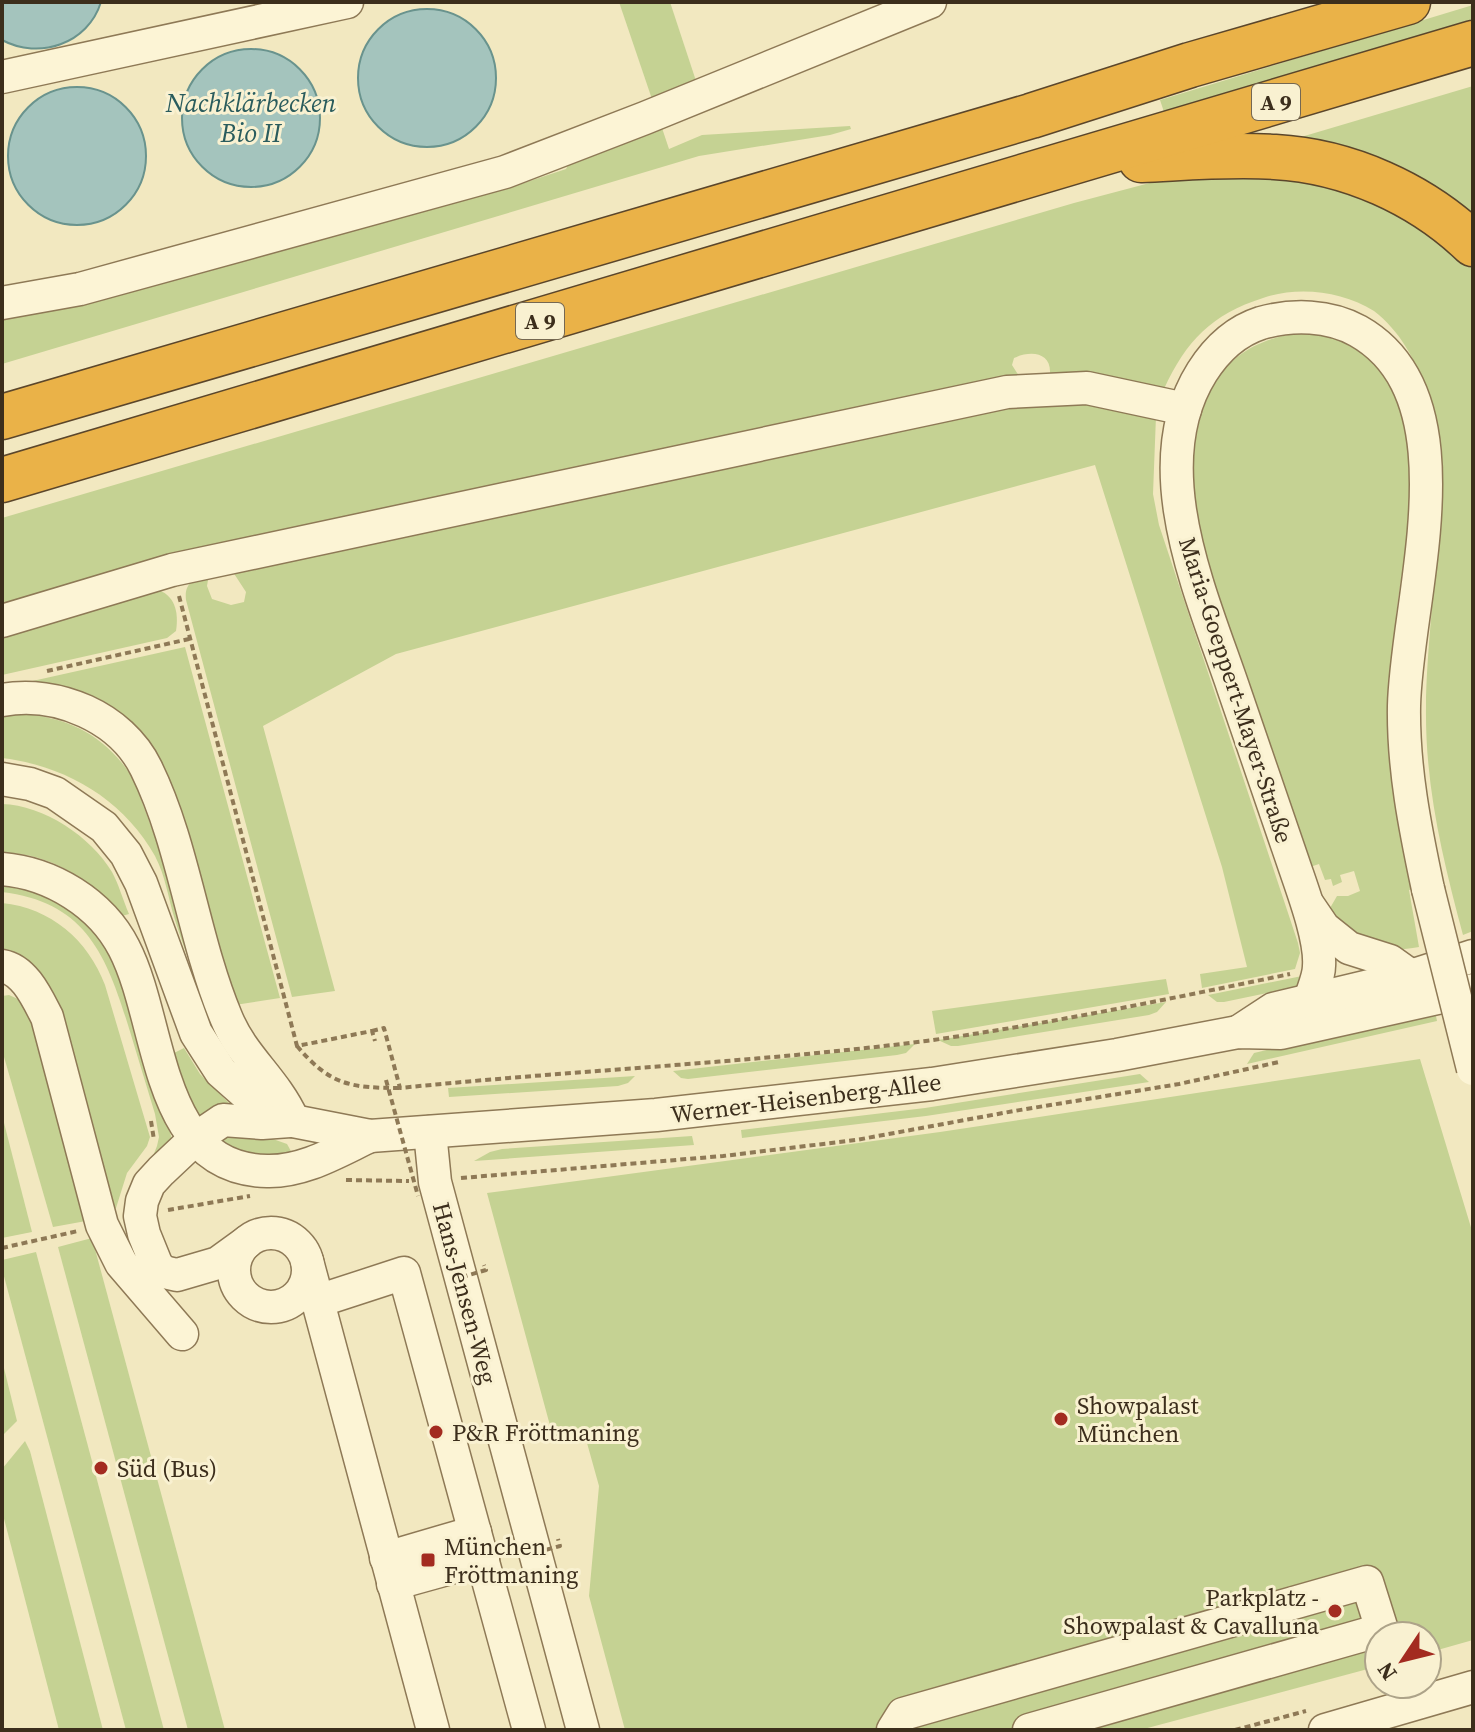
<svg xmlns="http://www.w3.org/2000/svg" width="1475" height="1732" viewBox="0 0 1475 1732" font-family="'Source Serif 4',serif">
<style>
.green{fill:#c5d293}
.water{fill:#a4c4bd;stroke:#69938d;stroke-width:2}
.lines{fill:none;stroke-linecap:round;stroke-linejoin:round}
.minor-casing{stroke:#8e7956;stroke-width:35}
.highway-casing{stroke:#5b462b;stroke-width:47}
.path{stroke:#8e7956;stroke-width:4;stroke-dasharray:6 4;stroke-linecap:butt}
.minor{stroke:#fcf4d5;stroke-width:32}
.highway{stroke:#eab248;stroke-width:44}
.minor-bridge-casing{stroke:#8e7956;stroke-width:35;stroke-linecap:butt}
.path-bridge{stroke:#8e7956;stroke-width:4;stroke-dasharray:6 4;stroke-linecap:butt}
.minor-bridge{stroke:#fcf4d5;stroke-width:32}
.poi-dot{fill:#a32b20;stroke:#f9f1d1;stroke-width:3}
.labels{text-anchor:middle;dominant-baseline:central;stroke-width:6;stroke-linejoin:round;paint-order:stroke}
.shield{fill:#f9f1d1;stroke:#756852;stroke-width:2}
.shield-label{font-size:22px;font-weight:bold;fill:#3c2e1c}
.street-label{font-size:24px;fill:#3c2e1c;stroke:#f9f1d1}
.poi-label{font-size:24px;fill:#3c2e1c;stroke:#f9f1d1;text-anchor:start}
.water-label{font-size:26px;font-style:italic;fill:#2a5c5d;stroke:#f9f1d1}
</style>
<rect width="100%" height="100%" fill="#f2e8c0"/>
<g class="green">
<polygon points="619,2 670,2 699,90 655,108"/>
<polygon points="1473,5 1473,19 1164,112 1160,100"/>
<polygon points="1473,86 1473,225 1291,140"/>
<polygon points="661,125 669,149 702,135 850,126 851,129 830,135 699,156 2,364 2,316 493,186 503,190 566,169 571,159"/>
<path d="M1226,169L1373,192L1473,261V931L1463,935C1443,860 1425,787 1426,708C1426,588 1475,390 1374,311C1342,291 1298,286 1263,298C1212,314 1186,341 1164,389L1049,380C1055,354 1034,349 1014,358L1012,365L1024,384L2,608V518L1074,203L1176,176Z"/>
<path d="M1310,333C1324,336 1338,338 1351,345C1409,373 1415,470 1409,525C1405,565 1394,606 1395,646C1396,672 1400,698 1402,725C1407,779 1412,833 1416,888L1409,890L1419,947C1373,956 1361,939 1326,915L1337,896H1348L1360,891L1354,871L1340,875L1342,882L1333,886L1331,879L1325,880L1319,864L1307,868C1288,814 1270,761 1252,707C1219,613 1164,487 1211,390C1230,351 1268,334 1310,333Z"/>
<path d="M1101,404L1156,416L1153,494L1159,525L1298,943L1300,953L1295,969L1202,988L1200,974L1247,967L1222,867L1095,465L396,654L263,726L335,991L292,997L186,600C184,582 195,578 209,574L207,586L212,599L231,605L244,602L246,592L231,569L1014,406Z"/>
<path d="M155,589C175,594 179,612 176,631L167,638L2,675V635Z"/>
<path d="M185,647L280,998L235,1005L168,775C139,711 87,684 19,684Z"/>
<path d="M23,714C72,718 106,737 133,778L184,915L206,1006C196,978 184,949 175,920C168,898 166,877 155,856C123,799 66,766 2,758V715Z"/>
<path d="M2,804C44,805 91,837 112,872C119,885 123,900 129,914L122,916C92,881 50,852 2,853Z"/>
<path d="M2,883L35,890L84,917L116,961L172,1139L127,1203L134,1177L153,1156L157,1146L159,1137L155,1114C146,1084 137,1055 128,1025C106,954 85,902 2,892Z"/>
<path d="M2,903C51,908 88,940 105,985L150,1137L147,1146L127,1173L116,1208L109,1213L54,1002L2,955Z"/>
<polygon points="1307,975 1295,987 1286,989 1224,1002 1217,1002 1208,995"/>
<polygon points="1166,979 1169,994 936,1034 932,1011"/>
<polygon points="9,995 27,1003 86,1221 53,1227 2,1050 2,996"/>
<polygon points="1166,1002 1157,1012 1149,1015 958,1046 951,1046 938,1040"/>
<polygon points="1435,1011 1437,1021 1247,1064 1254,1053"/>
<polygon points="915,1044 906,1053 897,1055 688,1079 681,1078 673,1071"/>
<polygon points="184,1048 200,1074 231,1105 231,1108 200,1124 172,1054"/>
<polygon points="1420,1059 1473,1234 1473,1640 1427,1653 1427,1636 1379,1636 1379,1666 1140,1730 625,1730 589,1596 599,1486 587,1443 555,1444 487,1193 940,1132"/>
<polygon points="1140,1074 1149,1082 926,1116 742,1138 741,1130 925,1108"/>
<polygon points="635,1076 628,1083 618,1086 449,1097 448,1088"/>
<polygon points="2,1115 32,1232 2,1238"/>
<polygon points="239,1127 287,1144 292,1153 276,1159 228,1148 216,1133"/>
<polygon points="692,1136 694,1145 474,1161 490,1152 502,1149"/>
<polygon points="92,1238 225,1730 188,1730 58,1247"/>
<polygon points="36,1252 164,1730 126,1730 2,1269 2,1260"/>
<polygon points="2,1360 17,1421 2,1436"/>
<polygon points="25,1441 30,1451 103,1730 59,1730 2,1511 2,1469"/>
</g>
<g class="water">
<path d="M2,2H101C88,44 39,60 2,40Z"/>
<circle cx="427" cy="78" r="69"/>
<circle cx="251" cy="118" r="69"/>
<circle cx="77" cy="156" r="69"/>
</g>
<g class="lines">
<g class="minor-casing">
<g id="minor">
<polyline points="2,77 347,2"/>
<polyline points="2,303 80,289 505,172 645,118 930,2"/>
<polyline points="2,621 172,570 1007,392 1087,388 1185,409"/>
<path d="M2,700C57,690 121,717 146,768C184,845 193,938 226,1017C242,1057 274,1079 292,1118"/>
<polyline points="2,779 30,784 55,793 104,827 126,854 141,883 196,1033 221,1072 247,1095 293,1121 370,1136 656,1115 932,1084 1117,1055 1238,1032 1281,1033 1473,990"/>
<path d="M2,869C51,873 101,903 124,948C163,1023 154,1169 267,1171C304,1172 338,1151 370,1136"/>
<polyline points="1309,906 1324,928 1349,948 1390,961 1411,976"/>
<path d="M2,966C25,970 37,998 47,1017L102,1225L121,1263L182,1334"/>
<path d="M1310,1000C1313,989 1319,977 1319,966C1321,938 1302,889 1293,862C1273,804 1253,745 1233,687C1201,593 1143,466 1202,372C1216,350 1236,331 1261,323C1293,314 1329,315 1358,331C1475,397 1406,599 1404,706C1403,768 1415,828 1428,889"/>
<polyline points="1238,1032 1273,1009 1411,976 1473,956"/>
<polyline points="430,1132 435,1182 583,1730"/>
<circle cx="271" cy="1270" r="37"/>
<polyline points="247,1242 218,1263 177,1275 164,1272 157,1266 144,1234 140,1216 142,1201 149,1184 161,1171 195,1139 223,1120 262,1123 290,1121"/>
<polyline points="307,1261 433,1730"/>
<polyline points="318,1301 404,1273 529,1730"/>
<polyline points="386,1558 475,1532"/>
<polyline points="393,1584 483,1559"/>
<polyline points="893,1730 903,1714 1367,1582 1384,1636"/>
<polyline points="1029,1730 1374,1632 1379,1638"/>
<polyline points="1325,1730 1473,1687"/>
</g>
</g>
<g class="highway-casing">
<g id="highway">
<path d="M1141,160C1186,158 1230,154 1275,157C1348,161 1421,194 1473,244"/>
<polyline points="2,417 1031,116 1190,65 1408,2"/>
<polyline points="2,480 1473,43"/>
</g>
</g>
<g class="path">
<polyline points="179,596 297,1046 372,1031 375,1041"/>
<polyline points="47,671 189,639"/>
<path d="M372,1031L384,1028L400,1088C575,1070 751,1063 926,1041C1048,1024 1169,999 1290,974"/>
<path d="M297,1046C330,1085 350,1088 400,1088"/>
<polyline points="151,1121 154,1140"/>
<polyline points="461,1178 723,1156 856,1140 1014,1111 1179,1084 1279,1062"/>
<polyline points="346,1180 409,1181"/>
<polyline points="168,1210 250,1196"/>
<polyline points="2,1248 78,1231"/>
<polyline points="1235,1730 1306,1711"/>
</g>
<use href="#minor" class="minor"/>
<use href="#highway" class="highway"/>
<g class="minor-bridge-casing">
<polyline id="minor-bridge" points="1428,889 1473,1069"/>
</g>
<g class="path-bridge">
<polyline points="386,1080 418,1196"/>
<polyline points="452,1280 486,1270 484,1265"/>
<polyline points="527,1555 560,1546 558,1539"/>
</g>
<use href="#minor-bridge" class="minor-bridge"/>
</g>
<g class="poi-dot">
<circle cx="1061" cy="1419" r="8"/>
<circle cx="436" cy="1432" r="8"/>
<circle cx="101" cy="1468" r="8"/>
<rect x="420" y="1552" width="16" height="16" rx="4"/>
<circle cx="1335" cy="1611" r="8"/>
</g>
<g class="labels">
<g class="shield">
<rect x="1252" y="84" width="48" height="36" rx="6"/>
<rect x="516" y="303" width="48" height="36" rx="6"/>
</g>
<g class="shield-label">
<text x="1276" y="102">A 9</text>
<text x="540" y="321">A 9</text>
</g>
<g class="street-label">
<text transform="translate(1236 690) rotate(72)">Maria-Goeppert-Mayer-Straße</text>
<text transform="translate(806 1098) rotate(-7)">Werner-Heisenberg-Allee</text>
<text transform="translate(465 1293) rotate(75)">Hans-Jensen-Weg</text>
</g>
<g class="poi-label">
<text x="1077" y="1405">Showpalast<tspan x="1077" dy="28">München</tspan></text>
<text x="452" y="1432">P&amp;R Fröttmaning</text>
<text x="117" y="1468">Süd (Bus)</text>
<text x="444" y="1546">München<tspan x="444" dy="28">Fröttmaning</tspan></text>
<text x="1319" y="1597" text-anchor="end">Parkplatz -<tspan x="1319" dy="28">Showpalast &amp; Cavalluna</tspan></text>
</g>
<g class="water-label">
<text x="251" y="103">Nachklärbecken<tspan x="251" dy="30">Bio II</tspan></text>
</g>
</g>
<rect width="1475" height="1732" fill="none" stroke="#3c2e1c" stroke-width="8"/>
<g transform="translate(1403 1660) rotate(235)"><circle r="38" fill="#f9f1d1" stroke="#ada389" stroke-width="2"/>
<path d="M0-6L14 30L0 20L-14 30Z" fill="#a32b20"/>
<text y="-12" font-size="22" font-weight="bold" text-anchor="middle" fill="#3c2e1c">N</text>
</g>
</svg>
